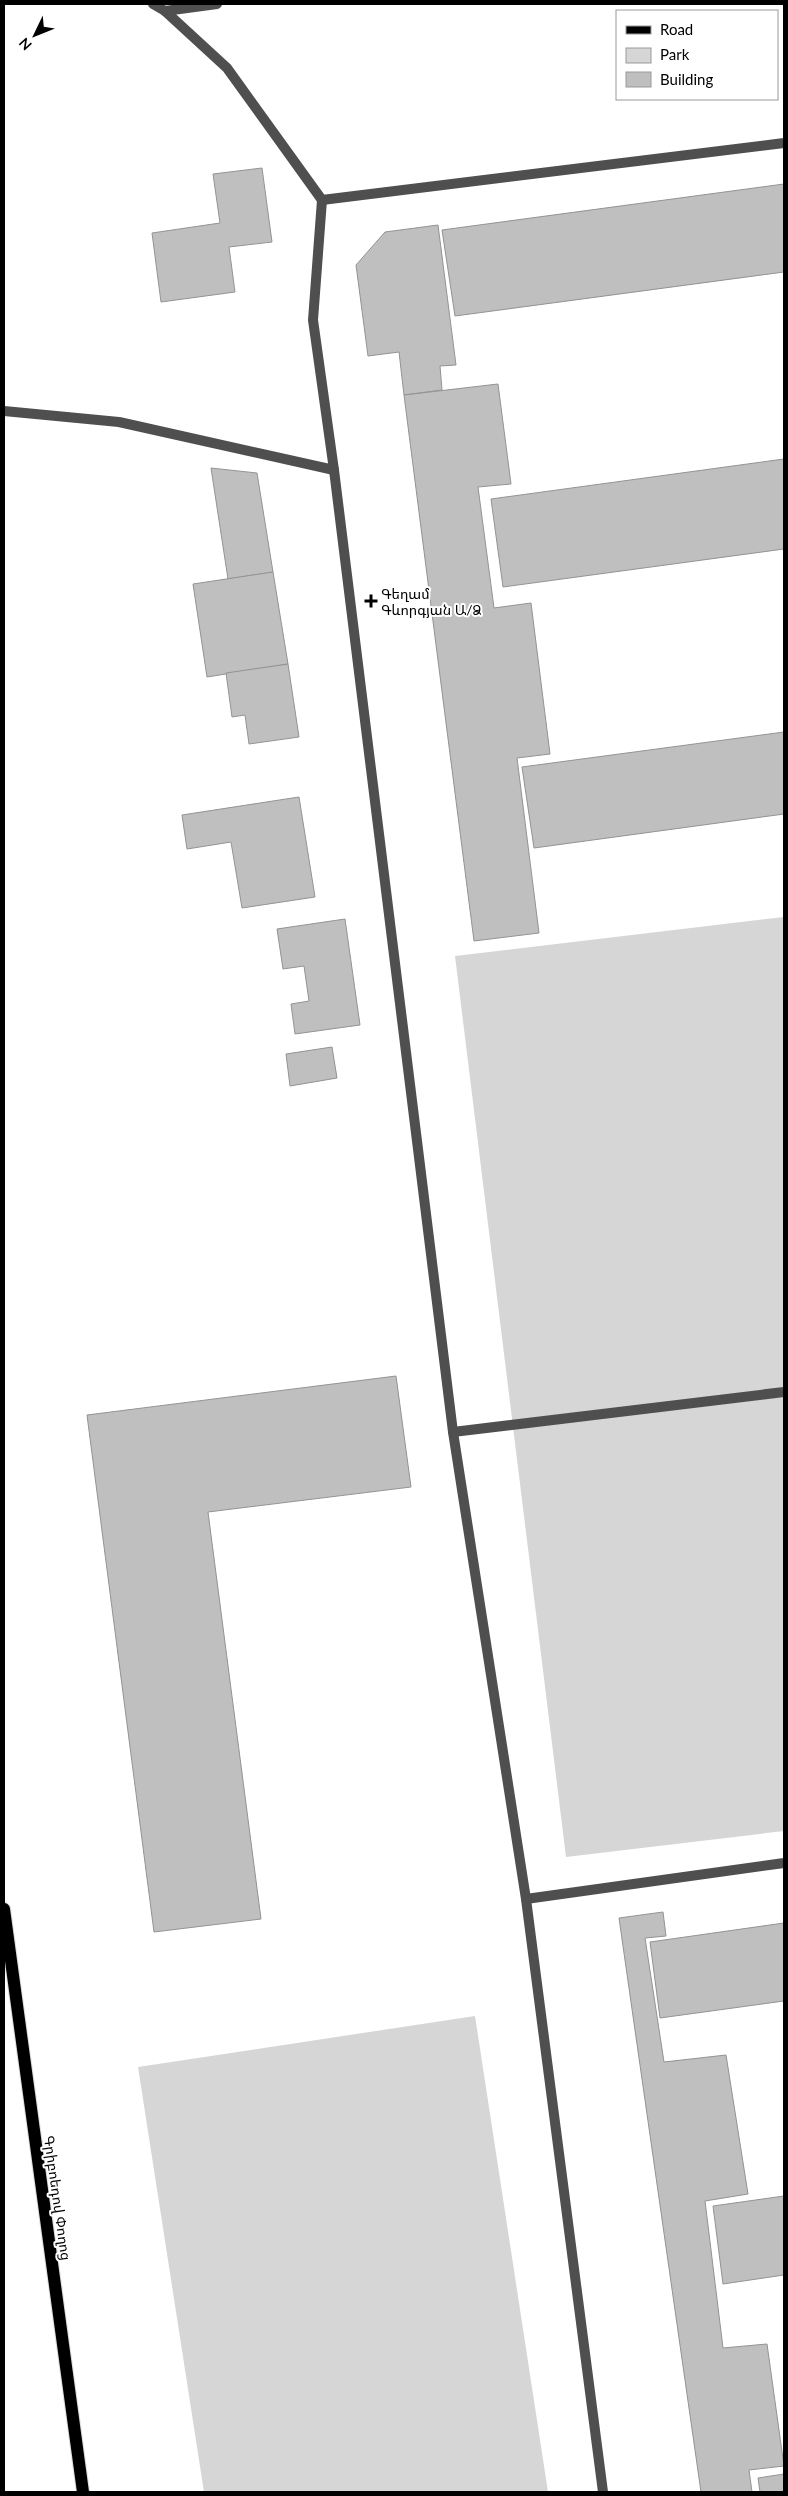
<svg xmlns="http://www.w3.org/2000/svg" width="788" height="2496" viewBox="0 0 788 2496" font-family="Lato,'Noto Sans Armenian',sans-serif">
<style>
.green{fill:#d6d6d6}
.building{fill:#bfbfbf;stroke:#939393}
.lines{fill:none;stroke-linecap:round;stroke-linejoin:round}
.primary-casing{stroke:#dbdbdb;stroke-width:14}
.lane{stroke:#4f4f4f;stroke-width:10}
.street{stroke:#4f4f4f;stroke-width:10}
.primary{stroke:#000;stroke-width:12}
.poi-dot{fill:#000;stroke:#fff;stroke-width:2}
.labels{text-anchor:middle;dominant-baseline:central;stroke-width:4;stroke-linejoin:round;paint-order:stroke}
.poi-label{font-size:14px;fill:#000;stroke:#fff;text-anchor:start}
.street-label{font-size:14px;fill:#000;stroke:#fff}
</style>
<rect width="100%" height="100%" fill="#fff"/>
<g class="green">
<polygon points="784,917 784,1831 566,1857 455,956"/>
<polygon points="475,2016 548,2492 204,2492 138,2067"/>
</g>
<g class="building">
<polygon points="262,168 272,242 229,247 235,292 161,302 152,233 220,223 213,174"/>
<polygon points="784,184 784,272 455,316 442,230"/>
<polygon points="438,225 456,365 440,366 442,390 404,395 399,352 368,356 356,265 385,232"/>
<polygon points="498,384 511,484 478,487 494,608 531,603 550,754 517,758 539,933 474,941 404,395"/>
<polygon points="784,459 784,549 503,587 491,499"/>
<polygon points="211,468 257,473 273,572 228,579"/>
<polygon points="273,572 288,664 207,677 193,584"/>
<polygon points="288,664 299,737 249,744 245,715 232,717 226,673"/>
<polygon points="784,732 784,814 534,848 522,767"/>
<polygon points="299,797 315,897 242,908 231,842 187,849 182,815"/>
<polygon points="345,919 360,1025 295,1034 291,1004 309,1001 304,966 283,969 277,929"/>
<polygon points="332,1047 337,1078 290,1086 286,1054"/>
<polygon points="396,1376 411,1487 208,1512 261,1919 154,1932 87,1415"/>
<polygon points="663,1912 666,1936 645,1938 664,2062 726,2055 748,2194 705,2201 723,2348 767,2344 784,2466 749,2470 752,2492 701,2492 619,1918"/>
<polygon points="784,1923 784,2001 660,2018 650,1942"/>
<polygon points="784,2196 784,2275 723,2284 713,2206"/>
<polygon points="784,2474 784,2492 760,2492 758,2478"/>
</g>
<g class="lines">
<g class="primary-casing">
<polyline id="primary" points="4,1909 83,2492"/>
</g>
<g class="lane">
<polyline points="153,4 165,11 227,68 322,200"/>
<polyline points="165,11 217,4"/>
<polyline points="526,1899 784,1863"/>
</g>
<g class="street">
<polyline points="4,411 119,422 334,470"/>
<polyline points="453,1432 784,1392"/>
<polyline points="603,2492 526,1899 453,1432 334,470 313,320 322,200 784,143"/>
</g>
<use href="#primary" class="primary"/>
</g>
<path class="poi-dot" d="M368.5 593.5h5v5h5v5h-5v5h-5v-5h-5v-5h5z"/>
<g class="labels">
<g class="poi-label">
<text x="381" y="593">Գեղամ<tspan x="381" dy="16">Գևորգյան Ա/Ձ</tspan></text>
</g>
<g class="street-label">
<text transform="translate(58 2198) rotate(82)">Գրիբոեդով Փողոց</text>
</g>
</g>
<rect width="788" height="2496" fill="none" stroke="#000000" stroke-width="10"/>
<rect x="616" y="10" width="162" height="90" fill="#ffffff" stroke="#999999"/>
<rect x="626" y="26" width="25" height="8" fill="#000000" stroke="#999999"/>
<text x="660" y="35" font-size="15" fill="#000000">Road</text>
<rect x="626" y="48" width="25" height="15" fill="#d6d6d6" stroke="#999999"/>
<text x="660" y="60" font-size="15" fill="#000000">Park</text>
<rect x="626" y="72" width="25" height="15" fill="#bfbfbf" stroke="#999999"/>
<text x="660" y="85" font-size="15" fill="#000000">Building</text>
<g transform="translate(35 35) rotate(227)" stroke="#ffffff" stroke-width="4" paint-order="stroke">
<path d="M0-4L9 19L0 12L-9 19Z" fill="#000000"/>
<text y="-8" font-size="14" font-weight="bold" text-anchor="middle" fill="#000000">N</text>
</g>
</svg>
